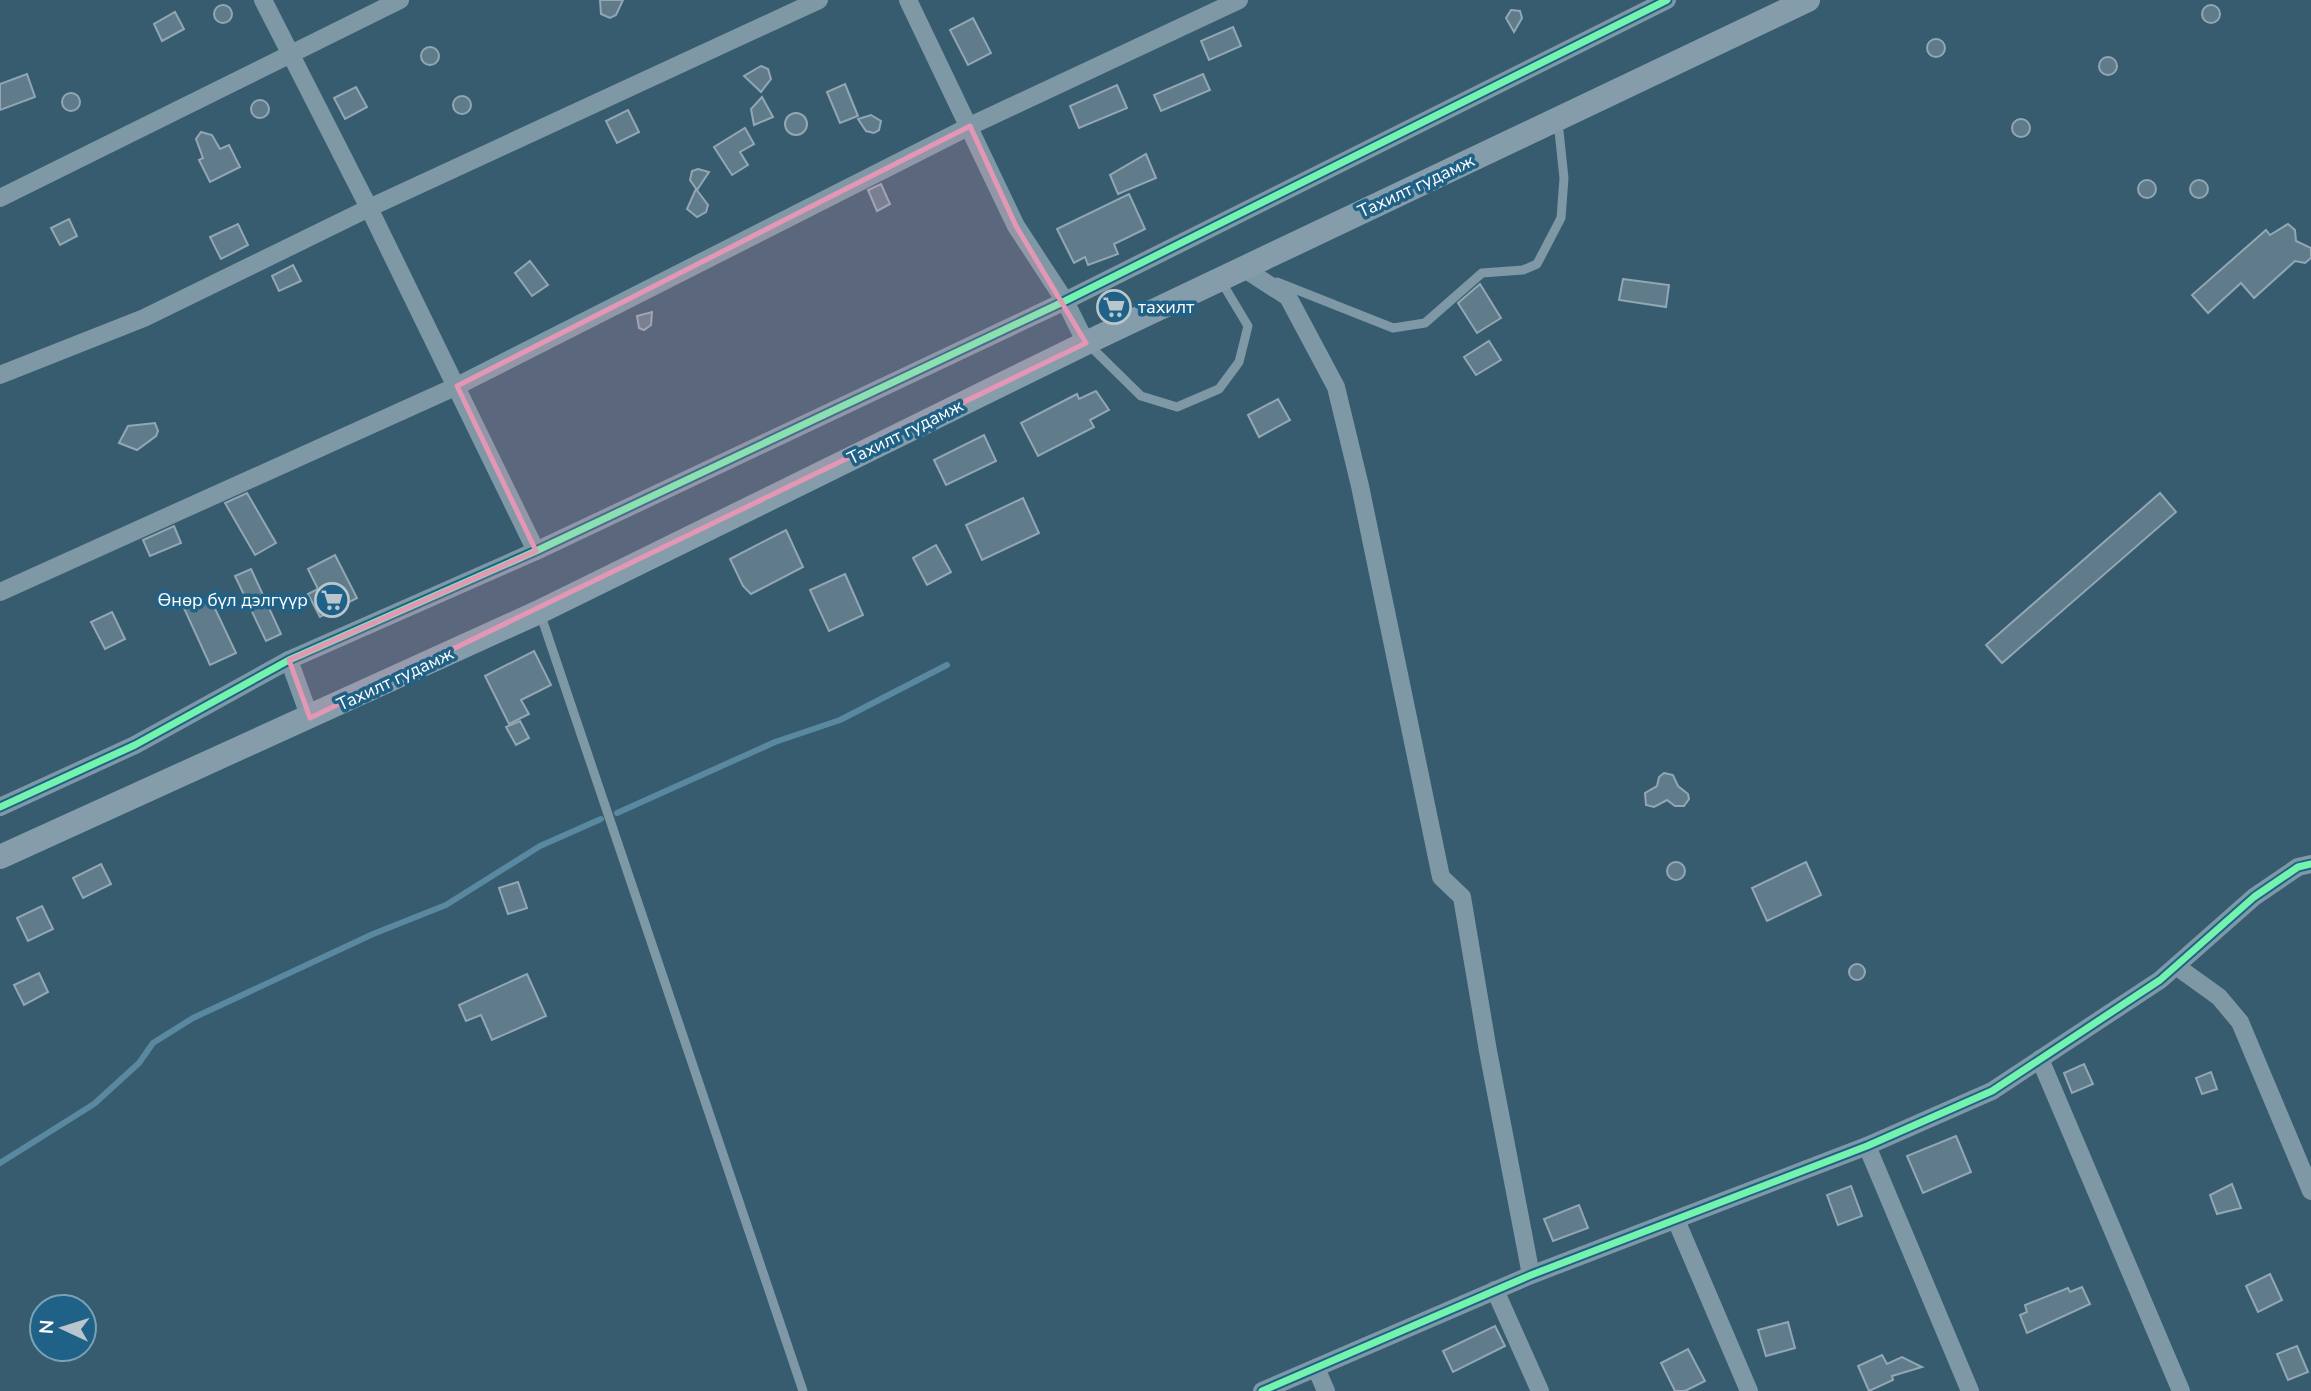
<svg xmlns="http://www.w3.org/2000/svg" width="2311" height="1391" viewBox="0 0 2311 1391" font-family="'Nunito Sans',sans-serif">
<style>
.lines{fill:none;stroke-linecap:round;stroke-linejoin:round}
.stream{stroke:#5a88a0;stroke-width:6}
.building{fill:#607b8a;stroke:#92a7b3;stroke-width:2}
.service{stroke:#7e98a5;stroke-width:9}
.minor{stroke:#7e98a5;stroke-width:18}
.secondary{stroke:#859daa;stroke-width:24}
.cycleway-casing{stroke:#206287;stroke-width:11}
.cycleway{stroke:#73f3ae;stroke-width:7}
.marked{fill:#e497b5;fill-opacity:0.2;stroke:#e497b5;stroke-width:5;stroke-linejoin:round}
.labels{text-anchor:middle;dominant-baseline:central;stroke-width:7;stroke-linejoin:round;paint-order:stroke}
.street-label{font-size:18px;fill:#fff;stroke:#206287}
.poi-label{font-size:18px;fill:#fff;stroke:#206287;text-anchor:start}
</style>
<rect width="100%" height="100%" fill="#375c70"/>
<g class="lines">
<g class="stream">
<polyline points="617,813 775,742 840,720 947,665"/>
<polyline points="0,1163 94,1104 139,1063 153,1043 193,1018 373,934 446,905 540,846 601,819"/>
</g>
</g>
<g class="building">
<polygon points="600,0 623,0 616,15 610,18 601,14"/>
<circle cx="223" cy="14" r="9"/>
<circle cx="2211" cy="14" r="9"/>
<polygon points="1511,10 1520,11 1522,18 1514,32 1506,18"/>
<polygon points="175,12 184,29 162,41 154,24"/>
<polygon points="973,18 991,53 968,65 950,30"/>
<polygon points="1233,27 1241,46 1209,60 1201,41"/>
<circle cx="1936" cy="48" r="9"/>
<circle cx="430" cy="56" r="9"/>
<circle cx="2108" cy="66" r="9"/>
<polygon points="761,66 768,69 771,79 761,92 744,76"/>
<polygon points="27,74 35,97 0,110 0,84"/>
<polygon points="1203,74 1210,90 1161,111 1154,95"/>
<polygon points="845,84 858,116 840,123 827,92"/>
<polygon points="1117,85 1127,108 1079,128 1070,106"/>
<polygon points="356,87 367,107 345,119 334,98"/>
<circle cx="71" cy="102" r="9"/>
<circle cx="462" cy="105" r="9"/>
<polygon points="762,97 773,117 754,125 751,109"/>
<circle cx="260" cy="109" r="9"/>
<polygon points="628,110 639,132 617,143 606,121"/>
<circle cx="796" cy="124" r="11"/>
<polygon points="871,115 881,121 879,130 874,133 866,131 858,119"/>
<circle cx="2021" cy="128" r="9"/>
<polygon points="745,128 754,144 740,152 748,165 732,175 714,147"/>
<polygon points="201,132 212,135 220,149 229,145 240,167 210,182 199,160 203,158 196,139"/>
<polygon points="1146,154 1156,178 1118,194 1110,175"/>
<polygon points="698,169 709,172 697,190 690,180 692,171"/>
<circle cx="2147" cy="189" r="9"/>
<circle cx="2199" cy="189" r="9"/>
<polygon points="881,184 890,204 877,211 868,190"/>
<polygon points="696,189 708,205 706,212 697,217 687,209"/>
<polygon points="1129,194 1145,229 1114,244 1118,254 1088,265 1085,257 1074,263 1057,229"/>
<polygon points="69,219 77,236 60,245 51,228"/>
<polygon points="238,224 248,245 221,259 210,237"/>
<polygon points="2288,224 2295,230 2296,241 2311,248 2311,258 2305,263 2295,261 2254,298 2241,283 2208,313 2192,295 2266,230 2270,235"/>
<polygon points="530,261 548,285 532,296 515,273"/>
<polygon points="293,265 301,281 279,291 272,276"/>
<polygon points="1623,279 1669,285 1666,307 1619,300"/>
<polygon points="1480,284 1501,318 1477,333 1458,303"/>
<polygon points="652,312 651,325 644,330 639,328 637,316"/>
<polygon points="1489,341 1501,360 1476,375 1464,357"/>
<polygon points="1096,391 1109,410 1090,420 1094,427 1038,456 1021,423 1077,394 1079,399"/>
<polygon points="1278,399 1290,420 1259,437 1248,415"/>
<polygon points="155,423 158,431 156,436 137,450 119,443 128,426"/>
<polygon points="984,435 996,461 946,485 934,460"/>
<polygon points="247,493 276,543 255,555 225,503"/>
<polygon points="2160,493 2176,512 2002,663 1986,645"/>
<polygon points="1023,498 1039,533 982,560 966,525"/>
<polygon points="174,526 181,543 150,556 143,540"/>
<polygon points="786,530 803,567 751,594 743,586 730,559"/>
<polygon points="936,545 951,572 927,585 913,558"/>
<polygon points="335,555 357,598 320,617 308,594 318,589 308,569"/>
<polygon points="251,569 281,634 266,641 235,576"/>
<polygon points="845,574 863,615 829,631 810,590"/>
<polygon points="210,598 236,653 210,665 184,608"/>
<polygon points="112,612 125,639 105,649 91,622"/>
<polygon points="534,651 551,685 521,700 529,714 509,724 485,676"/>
<polygon points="520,721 529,738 516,745 506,727"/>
<polygon points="1664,773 1673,775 1678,786 1688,794 1689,799 1684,806 1675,806 1667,800 1654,807 1646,805 1645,793 1657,786 1659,777"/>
<polygon points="1806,862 1821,895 1767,921 1752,888"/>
<circle cx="1676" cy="871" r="9"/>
<polygon points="101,864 111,884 83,898 73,878"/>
<polygon points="518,882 527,908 508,914 499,888"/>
<polygon points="42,906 53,929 28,941 17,918"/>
<circle cx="1857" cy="972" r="8"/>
<polygon points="39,973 48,992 24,1005 14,985"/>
<polygon points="527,974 546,1016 492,1040 481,1015 466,1021 459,1005"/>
<polygon points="2084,1064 2093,1084 2072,1093 2064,1073"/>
<polygon points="2211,1072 2217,1089 2202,1094 2196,1078"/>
<polygon points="1956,1136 1971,1172 1923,1193 1907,1156"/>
<polygon points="2232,1184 2241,1208 2217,1214 2210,1195"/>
<polygon points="1851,1186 1862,1216 1838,1225 1827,1195"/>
<polygon points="1579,1205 1588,1228 1553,1241 1544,1219"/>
<polygon points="2270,1274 2282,1300 2258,1312 2246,1286"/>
<polygon points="2082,1287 2090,1304 2027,1333 2020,1315 2027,1312 2025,1305 2068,1288 2070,1292"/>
<polygon points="1788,1322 1795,1348 1766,1356 1758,1330"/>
<polygon points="1495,1326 1505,1346 1453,1372 1443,1351"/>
<polygon points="2297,1346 2308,1372 2288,1380 2277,1354"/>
<polygon points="1688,1349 1705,1381 1685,1391 1675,1391 1661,1363"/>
<polygon points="1882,1355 1887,1364 1902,1357 1922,1367 1892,1376 1893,1380 1869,1391 1858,1366"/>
</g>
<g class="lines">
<g class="service">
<polyline points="1277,282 1393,328 1425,323 1482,273 1523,270 1537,264 1561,218 1564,178 1558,122"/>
<polyline points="1088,344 1141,396 1177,407 1219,389 1239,362 1248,326 1221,281"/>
<polyline points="540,613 803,1391"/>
</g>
<g class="minor">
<polyline points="263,0 369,208 536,551"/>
<polyline points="908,0 1016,226 1065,301 1086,343"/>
<polyline points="0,198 400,0"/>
<polyline points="1243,268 1288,297 1336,387 1360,486 1441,877 1462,897 1488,1051 1531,1275"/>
<polyline points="0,375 144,318 369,208 819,0"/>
<polyline points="0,592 457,386 970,126 1239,0"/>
<polyline points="289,660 310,718"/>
<polyline points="0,807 135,745 289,660 536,551 1065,301 1667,0"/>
<polyline points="2176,966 2219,997 2240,1022 2311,1191"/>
<polyline points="2040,1059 2181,1391"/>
<polyline points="1867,1146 1970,1391"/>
<polyline points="1676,1220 1749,1391"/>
<polyline points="1495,1290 1540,1391"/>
<polyline points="1316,1368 1326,1391"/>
<polyline points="1262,1391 1531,1275 1867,1146 1992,1091 2160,980 2254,897 2298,867 2311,864"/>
</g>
<polyline class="secondary" points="0,857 539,612 1086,343 1808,0"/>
<g class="cycleway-casing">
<g id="cycleway">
<polyline points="0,807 135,745 289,660 536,551 1065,301 1667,0"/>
<polyline points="1262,1391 1531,1275 1867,1146 1992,1091 2160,980 2254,897 2298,867 2311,864"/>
</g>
</g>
<use href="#cycleway" class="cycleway"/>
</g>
<path class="marked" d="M970,126L1016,226L1086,343L310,718L289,660L536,551L457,386Z"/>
<defs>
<g id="supermarket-ring" transform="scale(1.75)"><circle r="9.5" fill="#206287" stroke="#b9c6cd" stroke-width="1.5"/><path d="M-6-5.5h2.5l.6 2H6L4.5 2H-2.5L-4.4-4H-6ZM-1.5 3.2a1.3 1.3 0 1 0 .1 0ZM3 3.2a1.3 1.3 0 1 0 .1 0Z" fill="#b9c6cd"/></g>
</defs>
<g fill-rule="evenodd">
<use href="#supermarket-ring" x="1114" y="307"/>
<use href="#supermarket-ring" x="332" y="600"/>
</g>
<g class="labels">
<g class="street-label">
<text transform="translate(1416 186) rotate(-25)">Тахилт гудамж</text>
<text transform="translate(905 432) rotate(-26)">Тахилт гудамж</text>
<text transform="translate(395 679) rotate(-25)">Тахилт гудамж</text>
</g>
<g class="poi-label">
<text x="1138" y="307">тахилт</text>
<text x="308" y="600" text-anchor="end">Өнөр бүл дэлгүүр</text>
</g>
</g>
<g transform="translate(63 1328) rotate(274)"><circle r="33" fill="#206287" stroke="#79a1b7" stroke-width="2"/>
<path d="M0-5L12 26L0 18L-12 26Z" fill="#b9c6cd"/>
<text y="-10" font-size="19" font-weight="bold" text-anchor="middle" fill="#ffffff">N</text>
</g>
</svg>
